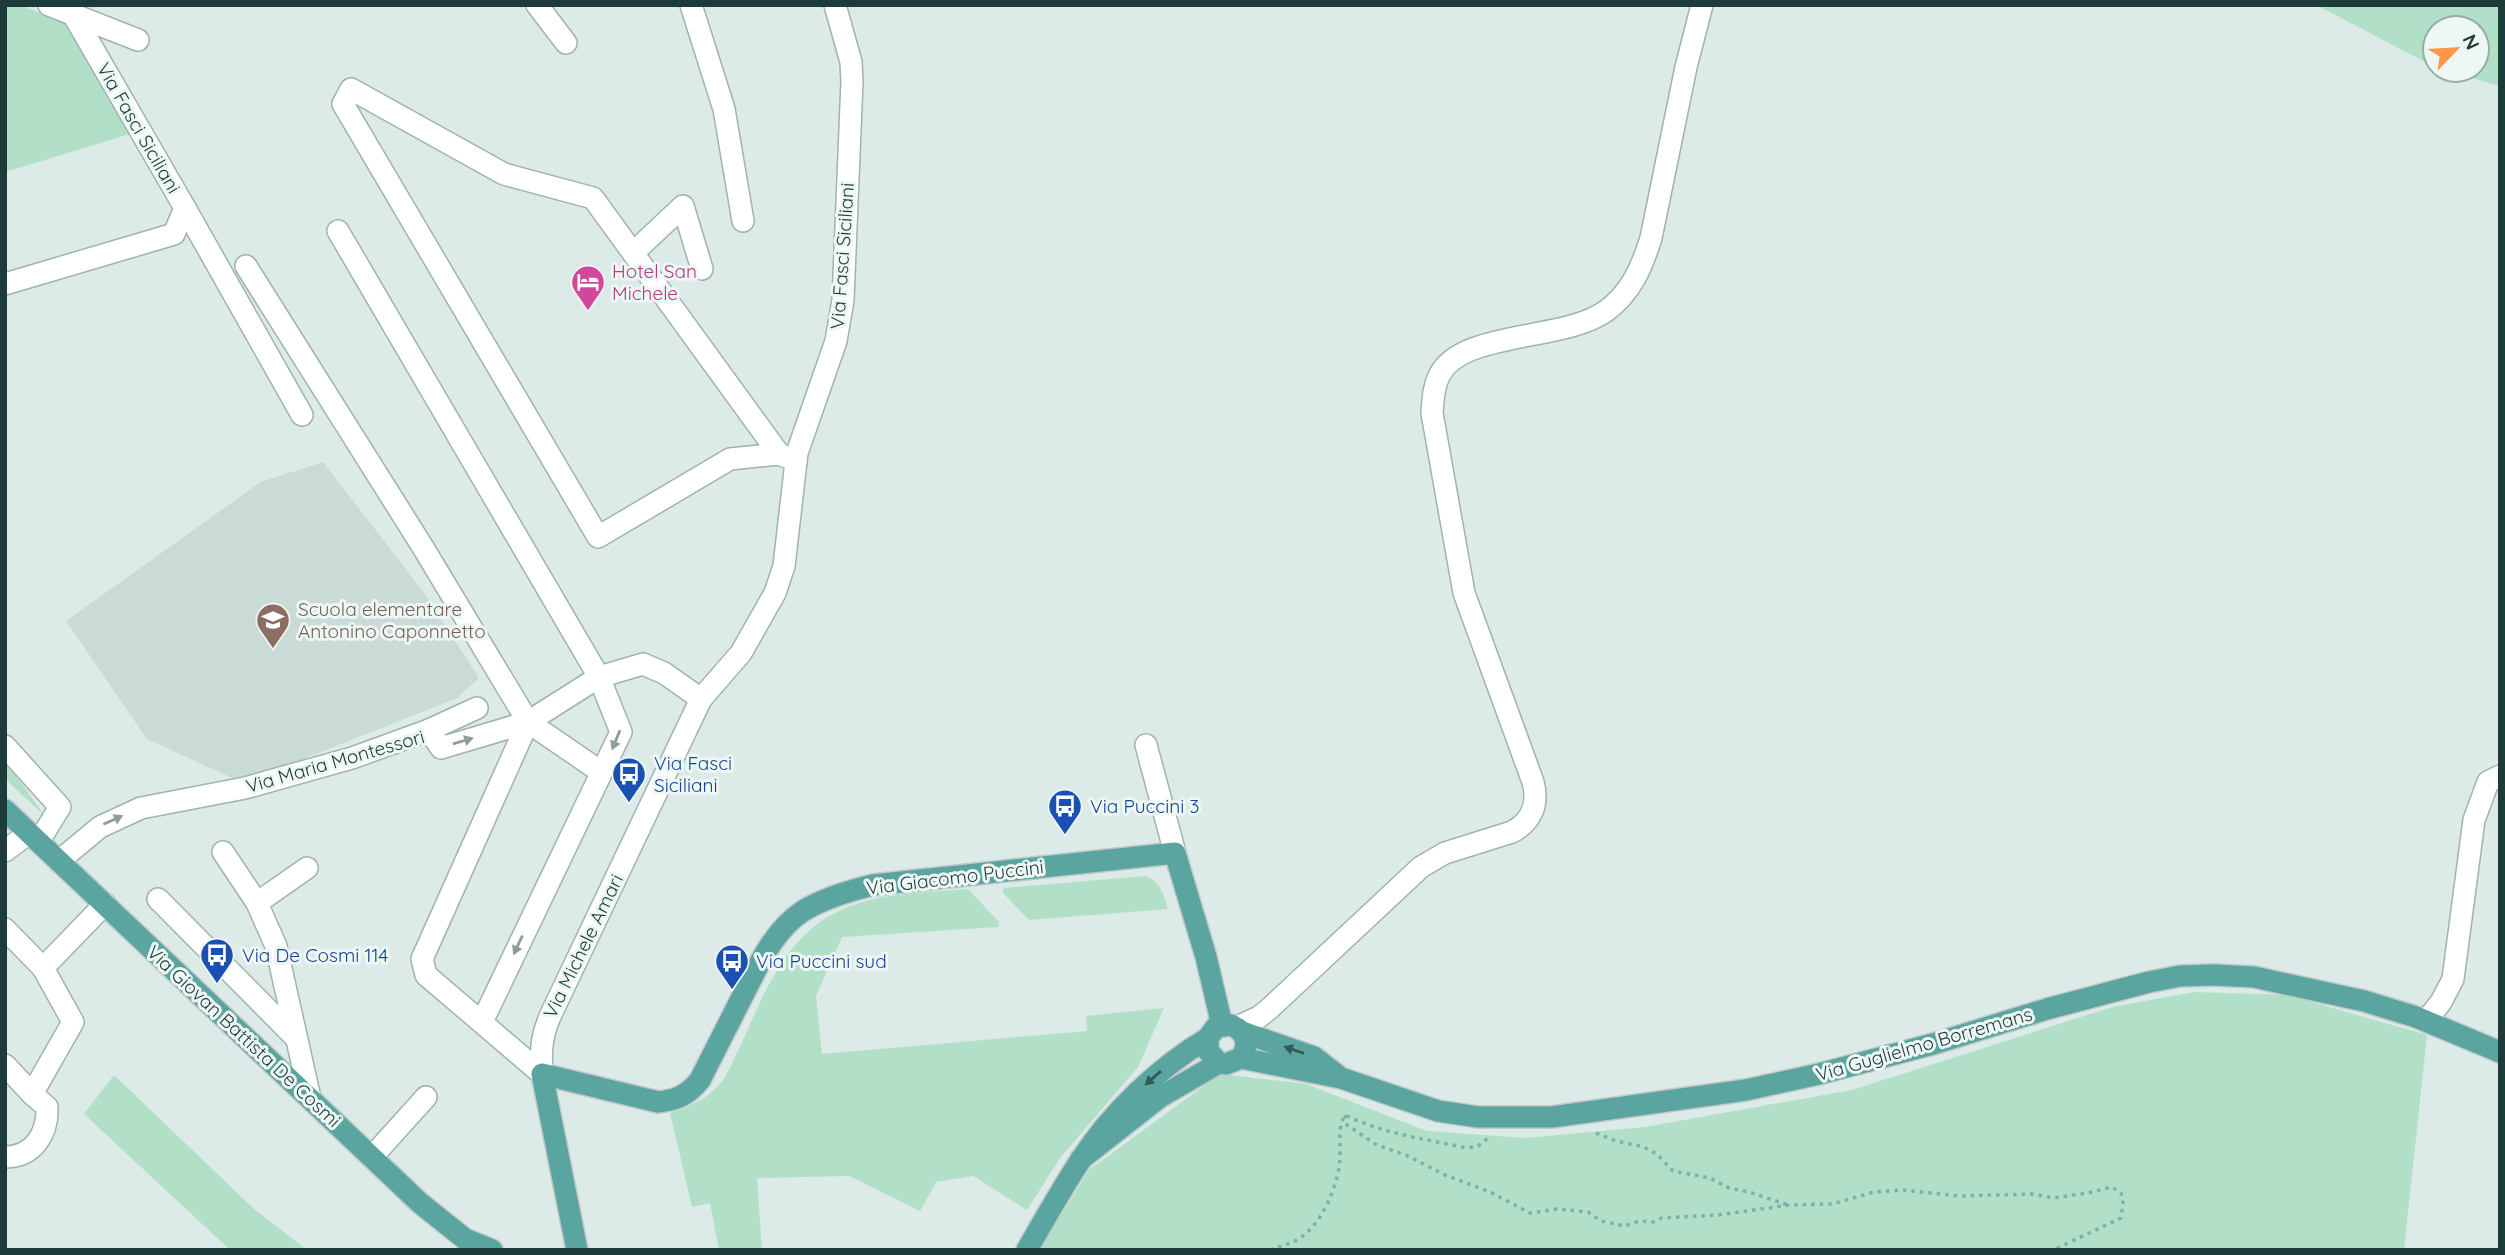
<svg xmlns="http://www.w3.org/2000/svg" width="2505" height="1255" viewBox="0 0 2505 1255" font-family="Quicksand,sans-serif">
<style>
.built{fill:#cadad6}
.green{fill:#b2dfc7}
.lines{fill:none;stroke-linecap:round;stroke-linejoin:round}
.minor-casing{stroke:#9fb3af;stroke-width:24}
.major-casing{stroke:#c0c8c8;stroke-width:24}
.path{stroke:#79b2ab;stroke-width:3.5;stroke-dasharray:3.5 5;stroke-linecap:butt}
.minor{stroke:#fff;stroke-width:21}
.major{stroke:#5ba5a0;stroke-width:21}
.oneway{fill:#8e9d9c}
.oneway2{fill:#305b58}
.labels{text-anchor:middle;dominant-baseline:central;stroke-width:6;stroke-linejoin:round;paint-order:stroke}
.street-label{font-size:19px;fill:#1d3b39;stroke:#edf7f4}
.hotel-label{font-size:19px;fill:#b23c85;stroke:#edf7f4;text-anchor:start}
.education-label{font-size:19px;fill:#785e54;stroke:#edf7f4;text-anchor:start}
.transit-label{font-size:19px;fill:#164399;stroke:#edf7f4;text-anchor:start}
</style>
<rect width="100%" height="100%" fill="#dcebe7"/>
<polygon class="built" points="323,462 425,594 479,678 457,698 243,783 147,739 66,621 261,482"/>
<g class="green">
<polygon points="5,5 20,5 69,24 130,134 5,172"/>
<polygon points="2316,5 2500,5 2500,86 2445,70 2477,70 2477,28 2435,28 2435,67"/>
<polygon points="5,760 10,767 44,815 5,779"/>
<path d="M1145,876C1162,883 1163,894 1168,909L1029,920L1003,893V888Z"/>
<path d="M968,889L999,922L998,927L842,937L816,996L822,1054L1087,1031L1086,1016L1164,1008L1138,1067L1060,1158L1027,1210L973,1176L936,1182L920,1211L849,1176L757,1178L762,1250H719L710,1203L692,1207L670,1113C687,1108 703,1101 716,1088C727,1078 733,1060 740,1047C762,998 783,941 833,914C874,892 922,893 968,889Z"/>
<polygon points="2194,992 2287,995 2427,1035 2404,1250 1039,1250 1089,1170 1220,1074 1306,1084 1427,1131 1526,1138 1645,1127 1852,1090 2112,1007"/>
<polygon points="114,1075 254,1209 307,1250 230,1250 84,1114"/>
</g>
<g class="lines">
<g class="minor-casing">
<g id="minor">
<polyline points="49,5 138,40"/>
<polyline points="537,5 566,43"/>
<polyline points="691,5 724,109 743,221"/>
<polyline points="185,208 302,415"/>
<polyline points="338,231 599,677 643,664 664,673 701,699"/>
<polyline points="633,253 683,206 702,269"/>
<polyline points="246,266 424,549 528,722"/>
<polyline points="5,284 174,234 185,208 74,16"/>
<polyline points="779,454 730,459 598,537 343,104 351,89 504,174 593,198 779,454 796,461"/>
<polyline points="429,730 477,708"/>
<polyline points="1146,745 1175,853"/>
<polyline points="5,746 60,807 39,841"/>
<polyline points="5,851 29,833"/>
<polyline points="223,852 257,903 276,946 310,1098"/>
<polyline points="59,861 100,827 141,808 245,788 352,758 429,730 441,748 528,722 601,772"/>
<polyline points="158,899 296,1038"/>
<polyline points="257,903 307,868"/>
<polyline points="5,929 43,968"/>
<polyline points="2426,1021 2441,1002 2453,979 2474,820 2488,782 2500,776"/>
<polyline points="482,1022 621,732 599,677 528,722 422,959 426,975 542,1074"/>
<path d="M1237,1027L1259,1017L1269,1009L1421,867L1445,853L1512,832C1532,821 1539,804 1533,782L1464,593L1432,413C1433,401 1433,388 1439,376C1461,330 1563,342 1606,311C1631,293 1642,267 1651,238L1686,67L1702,5"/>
<polyline points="5,1065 32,1094"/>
<path d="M542,1074C540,1049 542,1032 553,1010L701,699L741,653L775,593L784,566L797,453L836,341L843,300L852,81L851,62L835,5"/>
<path d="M5,1157C34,1157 48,1133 47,1107L32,1094L73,1022L43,968L105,904"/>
<polyline points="372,1157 426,1097"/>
</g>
</g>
<g class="major-casing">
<g id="major">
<polyline points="5,810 420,1203 465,1239 492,1250"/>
<polyline points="1242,1032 1314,1057 1337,1075"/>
<polyline points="1241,1058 1341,1078 1438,1111 1478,1117 1552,1117 1746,1090 1819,1074 1933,1044 2047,1009 2149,982 2180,976 2214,975 2254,977 2364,1001 2416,1017 2500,1052"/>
<path d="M1081,1159L1160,1097L1219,1063L1226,1064L1241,1058C1250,1045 1246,1031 1231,1025L1216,1027L1208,1038V1051L1219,1063"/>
<path d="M577,1250L542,1074L658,1102C677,1100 688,1095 700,1080C713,1054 726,1029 739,1003C756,971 771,932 803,911C824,898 848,891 873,885L1175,853L1206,957L1222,1025"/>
<path d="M1027,1250C1044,1220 1061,1190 1080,1161C1112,1112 1158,1068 1208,1038"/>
</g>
</g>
<g class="path">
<polyline points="1345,1115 1347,1125 1377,1145 1408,1156 1445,1175 1490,1192 1530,1213 1557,1209 1588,1212 1601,1221 1625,1226 1639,1221 1653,1222 1662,1218 1718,1215 1790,1205 1832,1204 1874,1192 1903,1190 1959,1196 2032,1194 2054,1198 2088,1193 2112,1187 2121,1193 2123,1203 2121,1218 2053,1250"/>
<polyline points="1596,1133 1616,1141 1644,1147 1658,1155 1673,1171 1710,1178 1729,1188 1749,1192 1788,1205"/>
<path d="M1270,1250C1278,1246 1287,1245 1295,1241C1321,1228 1339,1185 1340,1157C1341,1143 1337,1128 1345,1115C1384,1134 1425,1139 1467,1148L1478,1146L1488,1138"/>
</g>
<use href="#minor" class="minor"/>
<use href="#major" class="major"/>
</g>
<defs><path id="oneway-solid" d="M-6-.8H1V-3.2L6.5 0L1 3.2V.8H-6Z" transform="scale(1.75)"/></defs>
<g class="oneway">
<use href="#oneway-solid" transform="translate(616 740) rotate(112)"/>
<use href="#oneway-solid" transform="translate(463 741) rotate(-16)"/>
<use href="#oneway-solid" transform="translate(113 820) rotate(-24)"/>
<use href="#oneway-solid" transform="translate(518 945) rotate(115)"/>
</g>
<g class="oneway2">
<use href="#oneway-solid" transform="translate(1294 1050) rotate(-161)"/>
<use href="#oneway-solid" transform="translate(1153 1078) rotate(139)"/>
</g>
<defs>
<g id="hotel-pin" transform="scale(1.75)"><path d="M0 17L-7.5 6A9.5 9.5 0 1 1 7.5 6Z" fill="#d1479c" stroke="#edf7f4"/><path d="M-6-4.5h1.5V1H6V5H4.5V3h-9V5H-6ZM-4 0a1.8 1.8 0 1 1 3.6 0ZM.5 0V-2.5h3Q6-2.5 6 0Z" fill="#fff"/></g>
<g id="school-pin" transform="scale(1.75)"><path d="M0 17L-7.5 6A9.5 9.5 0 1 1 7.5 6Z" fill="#8d6e63" stroke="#edf7f4"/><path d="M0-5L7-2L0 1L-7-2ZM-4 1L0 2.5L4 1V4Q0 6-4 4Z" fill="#fff"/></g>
<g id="bus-pin" transform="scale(1.75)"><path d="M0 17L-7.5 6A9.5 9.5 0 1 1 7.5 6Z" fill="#1a4fb4" stroke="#edf7f4"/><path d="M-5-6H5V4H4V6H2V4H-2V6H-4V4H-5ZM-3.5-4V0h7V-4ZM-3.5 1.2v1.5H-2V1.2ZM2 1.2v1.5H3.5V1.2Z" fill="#fff"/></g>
</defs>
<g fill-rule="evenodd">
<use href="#hotel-pin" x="588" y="282"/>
<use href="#school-pin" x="273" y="620"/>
<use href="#bus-pin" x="629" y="774"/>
<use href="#bus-pin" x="1065" y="806"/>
<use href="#bus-pin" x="217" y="955"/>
<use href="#bus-pin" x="732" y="961"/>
</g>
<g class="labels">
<g class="street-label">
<text transform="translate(139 128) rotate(60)">Via Fasci Siciliani</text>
<text transform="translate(842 256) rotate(-86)">Via Fasci Siciliani</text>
<text transform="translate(335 761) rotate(-16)">Via Maria Montessori</text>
<text transform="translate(955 877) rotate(-7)">Via Giacomo Puccini</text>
<text transform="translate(583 946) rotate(-64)">Via Michele Amari</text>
<text transform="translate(244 1036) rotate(43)">Via Giovan Battista De Cosmi</text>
<text transform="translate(1924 1044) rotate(-16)">Via Guglielmo Borremans</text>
</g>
<g class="hotel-label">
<text x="612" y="271">Hotel San<tspan x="612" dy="22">Michele</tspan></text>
</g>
<g class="education-label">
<text x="298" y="609">Scuola elementare<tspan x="298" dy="22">Antonino Caponnetto</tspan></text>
</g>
<g class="transit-label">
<text x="654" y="763">Via Fasci<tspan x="654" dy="22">Siciliani</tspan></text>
<text x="1090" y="806">Via Puccini 3</text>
<text x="242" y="955">Via De Cosmi 114</text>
<text x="756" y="961">Via Puccini sud</text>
</g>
</g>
<rect width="2505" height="1255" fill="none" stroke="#1d3b39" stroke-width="14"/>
<g transform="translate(2456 49) rotate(65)"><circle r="33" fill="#edf7f4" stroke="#9aaca9" stroke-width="2"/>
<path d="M0-5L12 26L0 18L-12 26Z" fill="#ff9746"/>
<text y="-10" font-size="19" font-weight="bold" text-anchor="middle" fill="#1d3b39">N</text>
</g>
</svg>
